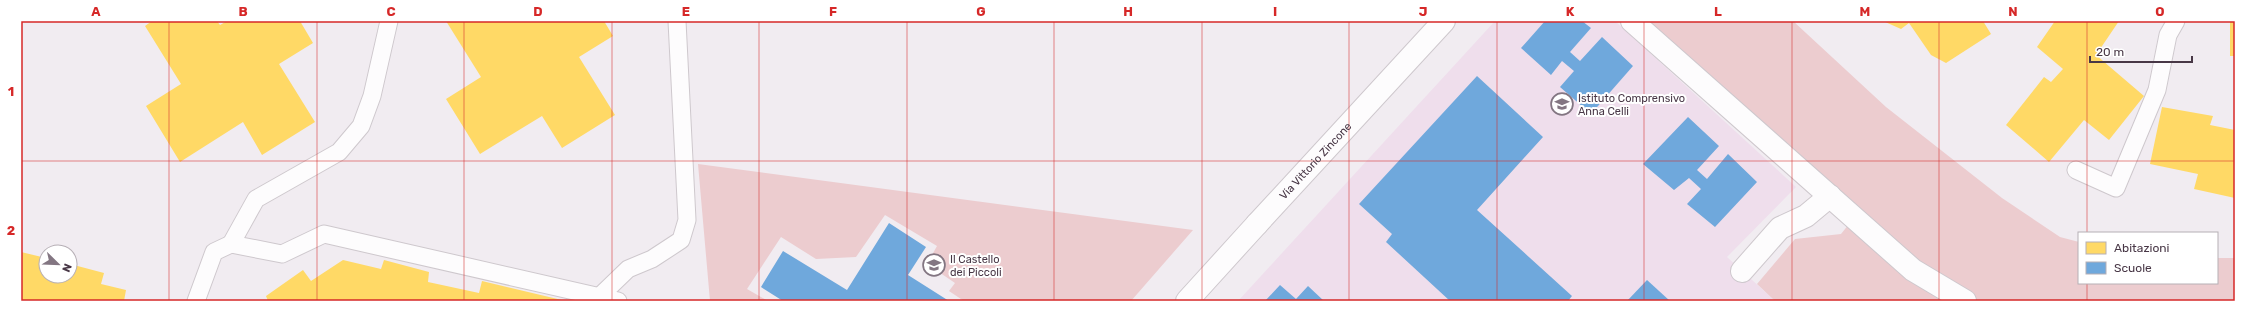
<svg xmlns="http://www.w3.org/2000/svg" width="2256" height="322" viewBox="0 0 2256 322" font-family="Rubik,sans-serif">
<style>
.education{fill:#efdeec}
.green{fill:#eccccf}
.homes{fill:#ffd966}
.schools{fill:#6fa8dc}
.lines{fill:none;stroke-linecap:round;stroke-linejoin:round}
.service-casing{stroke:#cec8cd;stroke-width:19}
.pedestrian-casing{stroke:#cec8cd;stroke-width:24}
.minor-casing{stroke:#cec8cd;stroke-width:24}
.service{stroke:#fdfcfd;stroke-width:17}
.pedestrian{stroke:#fdfcfd;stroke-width:22}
.minor{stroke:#fdfcfd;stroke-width:22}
.grid{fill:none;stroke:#d62828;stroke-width:1;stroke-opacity:0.55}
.labels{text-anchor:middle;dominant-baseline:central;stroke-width:4;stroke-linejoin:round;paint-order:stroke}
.poi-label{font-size:11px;fill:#483746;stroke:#fff;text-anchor:start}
.street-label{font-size:11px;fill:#483746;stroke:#fff}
.neatline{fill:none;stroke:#d62828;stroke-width:1.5}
.grid-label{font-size:13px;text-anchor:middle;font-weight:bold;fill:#d62828}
</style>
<rect width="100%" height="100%" fill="#f1ecf1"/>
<polygon class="education" points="1495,21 1615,21 1796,187 1727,257 1775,301 1238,301"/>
<g class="green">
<polygon points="1645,21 1793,21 1886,107 2002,198 2060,237 2079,242 2079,283 2217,283 2217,258 2235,258 2235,301 1775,301 1757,284 1795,239 1841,234 1861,209"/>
<polygon points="698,164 1193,230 1131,301 964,301 949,291 955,283 927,264 937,246 885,215 856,257 816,259 781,237 747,289 768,301 710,301"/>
</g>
<g class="homes">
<polygon points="152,21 217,21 220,25 227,21 300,21 313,43 279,64 315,122 262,155 243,122 180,162 146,106 181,84 145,26"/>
<polygon points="446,21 604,21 613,36 579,57 615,115 562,148 542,116 480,154 446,99 481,77"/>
<polygon points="1883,21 1983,21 1991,34 1946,63 1931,55 1909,23 1901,29"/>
<polygon points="2055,21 2119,21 2096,55 2144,96 2109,140 2084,120 2049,162 2006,125 2044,77 2051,82 2063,69 2037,47"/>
<rect x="2230" y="21" width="5" height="35"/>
<polygon points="2162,107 2213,116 2210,125 2235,130 2235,198 2194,189 2198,174 2150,164"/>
<polygon points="21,252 46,258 46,276 70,276 70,264 104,273 101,284 126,290 124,301 21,301"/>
<polygon points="343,260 381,269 384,260 429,272 428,282 479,293 482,281 566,301 268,301 266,296 303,270 311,281"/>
</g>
<g class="schools">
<polygon points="1545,21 1582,21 1591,28 1570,52 1580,61 1602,37 1633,66 1591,114 1560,87 1574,71 1562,61 1551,75 1521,48"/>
<polygon points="1477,76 1543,137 1477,210 1572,296 1568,301 1450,301 1386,242 1392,234 1359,204"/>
<polygon points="1688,117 1719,146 1697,170 1707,179 1728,154 1757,182 1715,227 1687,204 1701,189 1689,178 1674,190 1643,164"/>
<polygon points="889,223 926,247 908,275 949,301 783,301 761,287 783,251 847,290"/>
<polygon points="1647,280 1670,301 1627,301"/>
<polygon points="1280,285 1296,299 1308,286 1324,301 1265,301"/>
</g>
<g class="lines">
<g class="service-casing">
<g id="service">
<polyline points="2076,170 2116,188 2157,90 2168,35 2176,21"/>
<polyline points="231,244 256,199 339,152 361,126 372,96 389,21"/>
<polyline points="599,297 628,269 652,259 681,240 687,220 677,21"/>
<polyline points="196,301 214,252 231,244 282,254 324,234 618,301"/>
</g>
</g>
<g class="pedestrian-casing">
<g id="pedestrian">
<polyline points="1632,21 1913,270 1965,301"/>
<path id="s1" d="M1257,224L1444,21"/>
<polyline points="1742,271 1780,228 1806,216 1830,196"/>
</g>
</g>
<g class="minor-casing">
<polyline id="minor" points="1187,301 1257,224"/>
</g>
<use href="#service" class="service"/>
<use href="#pedestrian" class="pedestrian"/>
<use href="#minor" class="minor"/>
</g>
<path class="grid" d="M169,21V301M317,21V301M464,21V301M612,21V301M759,21V301M907,21V301M1054,21V301M1202,21V301M1349,21V301M1497,21V301M1644,21V301M1792,21V301M1939,21V301M2087,21V233M21,161H2235M2087,283V301"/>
<defs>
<g id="school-ring" transform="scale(1.15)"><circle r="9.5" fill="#fff" stroke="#837682" stroke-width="1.5"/><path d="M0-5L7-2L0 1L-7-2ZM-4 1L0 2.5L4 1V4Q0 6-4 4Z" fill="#837682"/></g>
</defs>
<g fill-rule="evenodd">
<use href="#school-ring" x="1562" y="104"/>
<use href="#school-ring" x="934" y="265"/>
</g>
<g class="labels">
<g class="poi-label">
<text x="1578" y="98">Istituto Comprensivo<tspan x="1578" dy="13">Anna Celli</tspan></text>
<text x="950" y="259">Il Castello<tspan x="950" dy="13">dei Piccoli</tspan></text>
</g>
<g class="street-label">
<text stroke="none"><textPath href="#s1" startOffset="86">Via Vittorio Zincone</textPath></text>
</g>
</g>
<rect width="2256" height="322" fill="none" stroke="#ffffff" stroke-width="44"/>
<rect x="2078" y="232" width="140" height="52" fill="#ffffff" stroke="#b6afb5"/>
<rect x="2086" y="242" width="20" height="12" fill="#ffd966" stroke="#b6afb5"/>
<text x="2114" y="252" font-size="12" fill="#483746">Abitazioni</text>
<rect x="2086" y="262" width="20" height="12" fill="#6fa8dc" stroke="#b6afb5"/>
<text x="2114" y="272" font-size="12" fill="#483746">Scuole</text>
<g transform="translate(58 264) rotate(113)"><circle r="19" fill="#ffffff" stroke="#b6afb5"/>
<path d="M0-3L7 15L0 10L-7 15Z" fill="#837682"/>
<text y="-6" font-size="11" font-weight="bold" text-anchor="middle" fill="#483746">N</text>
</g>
<path d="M2090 56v6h102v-6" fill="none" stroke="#483746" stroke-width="2"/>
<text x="2096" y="56" font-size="12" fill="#483746" stroke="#ffffff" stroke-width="3" paint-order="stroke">20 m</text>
<rect x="22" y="22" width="2212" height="278" class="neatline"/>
<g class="grid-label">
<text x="96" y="16">A</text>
<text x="243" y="16">B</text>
<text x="391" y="16">C</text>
<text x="538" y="16">D</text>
<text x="686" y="16">E</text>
<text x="833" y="16">F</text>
<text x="981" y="16">G</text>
<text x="1128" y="16">H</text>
<text x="1275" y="16">I</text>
<text x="1423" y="16">J</text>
<text x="1570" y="16">K</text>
<text x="1718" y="16">L</text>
<text x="1865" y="16">M</text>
<text x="2013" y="16">N</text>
<text x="2160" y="16">O</text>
<text x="11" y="96">1</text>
<text x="11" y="235">2</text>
</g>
</svg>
